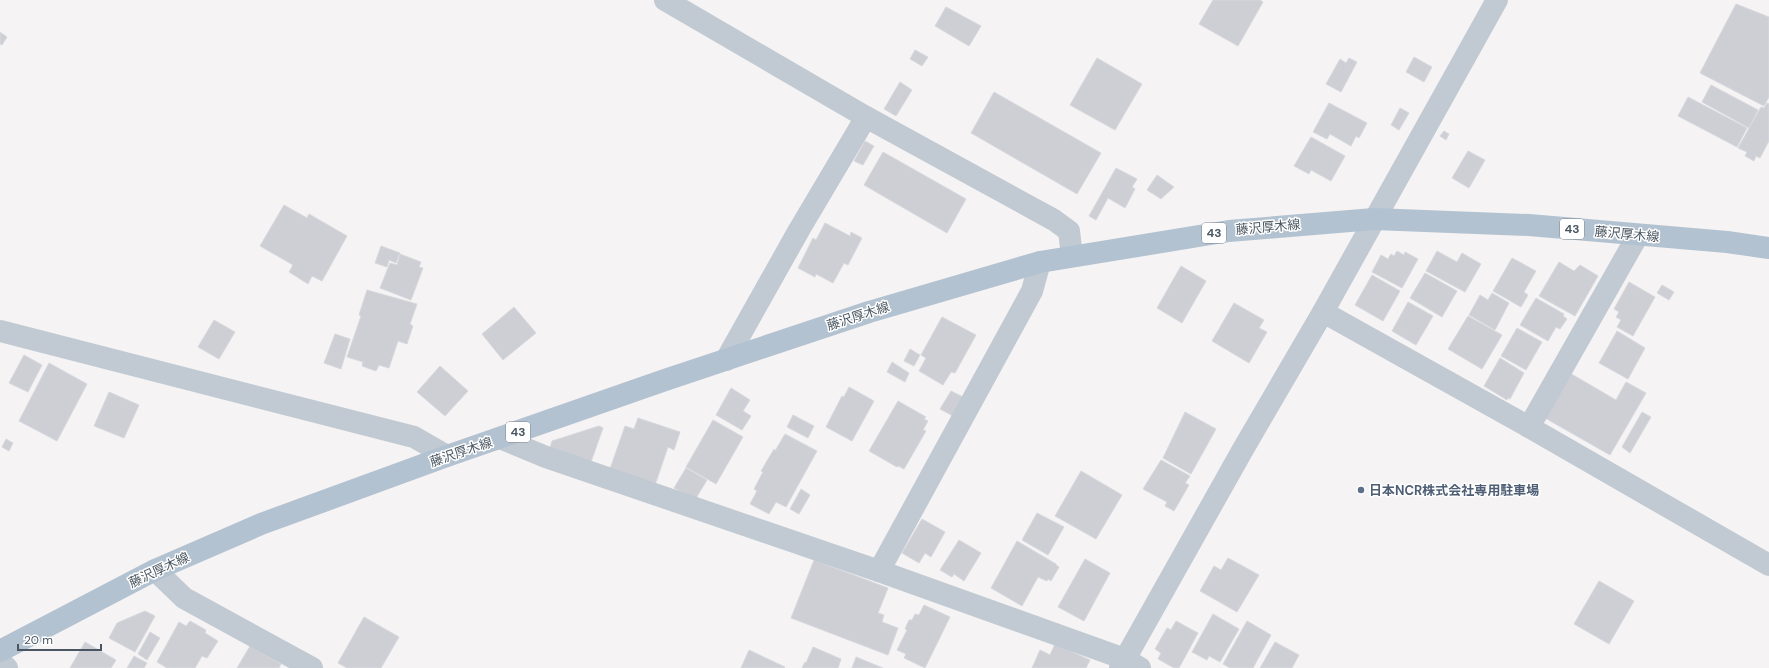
<svg xmlns="http://www.w3.org/2000/svg" width="1769" height="668" viewBox="0 0 1769 668" font-family="'DM Sans','Noto Sans JP',sans-serif">
<style>
.building{fill:#cdcfd5;stroke:#d7d9de}
.lines{fill:none;stroke-linecap:round;stroke-linejoin:round}
.minor{stroke:#c1cad2;stroke-width:22}
.primary{stroke:#b3c2d1;stroke-width:22}
.service-dot{fill:#5c6f8a;stroke:#fff;stroke-width:1.5}
.labels{text-anchor:middle;dominant-baseline:central;stroke-width:3;stroke-linejoin:round;paint-order:stroke}
.shield{fill:#fff;stroke:#808990;stroke-width:1}
.shield-label{font-size:12px;font-weight:bold;fill:#4a5661}
.street-label{font-size:13px;fill:#4a5661;stroke:#fff}
.service-label{font-size:13px;font-weight:bold;fill:#4e5e75;stroke:#fff;text-anchor:start}
</style>
<rect width="100%" height="100%" fill="#f5f3f3"/>
<g class="building">
<polygon points="1213,0 1260,0 1263,2 1238,46 1199,24"/>
<polygon points="1736,4 1769,17 1769,97 1764,106 1700,73"/>
<polygon points="946,7 981,26 969,46 935,26"/>
<polygon points="0,32 7,37 2,45 0,44"/>
<polygon points="915,50 928,57 922,66 910,59"/>
<polygon points="1414,57 1432,67 1424,82 1406,72"/>
<polygon points="1097,58 1142,84 1115,130 1070,105"/>
<polygon points="1349,58 1357,62 1341,92 1326,84 1340,59 1346,63"/>
<polygon points="900,82 912,90 896,116 884,109"/>
<polygon points="1711,85 1758,110 1749,128 1702,102"/>
<polygon points="994,92 1101,153 1077,194 971,133"/>
<polygon points="1688,97 1747,128 1737,147 1678,116"/>
<polygon points="1329,103 1367,123 1359,138 1356,136 1351,146 1330,134 1327,139 1313,132"/>
<polygon points="1767,103 1769,104 1769,141 1760,158 1756,156 1754,161 1745,156 1747,152 1738,148 1761,107 1764,108"/>
<polygon points="1400,108 1409,113 1399,130 1391,125"/>
<polygon points="1444,131 1449,134 1446,140 1440,136"/>
<polygon points="1311,137 1345,156 1331,181 1311,170 1309,174 1294,166"/>
<polygon points="865,141 874,146 863,165 854,161"/>
<polygon points="1468,151 1485,160 1469,188 1452,178"/>
<polygon points="883,152 966,199 947,233 864,185"/>
<polygon points="1116,168 1137,179 1132,187 1135,189 1125,208 1108,198 1096,220 1089,216"/>
<polygon points="1157,175 1174,187 1161,199 1147,190"/>
<polygon points="284,205 307,218 309,214 347,236 322,281 312,276 308,284 289,272 293,265 260,246"/>
<polygon points="825,223 850,236 851,232 862,238 848,265 844,263 833,283 816,274 815,277 798,268 813,238 816,240"/>
<polygon points="381,246 400,253 396,263 389,260 387,267 375,263"/>
<polygon points="1397,251 1404,255 1405,252 1418,259 1402,288 1372,272 1381,255 1388,259 1391,254 1394,256"/>
<polygon points="1437,251 1457,262 1462,253 1481,264 1465,292 1426,271"/>
<polygon points="400,254 421,262 419,267 423,268 411,300 380,288 390,263 397,265"/>
<polygon points="1512,258 1536,271 1524,292 1528,295 1521,307 1493,291"/>
<polygon points="1559,262 1574,271 1580,265 1598,276 1575,316 1539,296"/>
<polygon points="1181,266 1206,281 1182,323 1157,308"/>
<polygon points="1425,273 1457,291 1442,317 1410,298"/>
<polygon points="1372,275 1400,291 1383,321 1355,305"/>
<polygon points="1629,282 1655,297 1633,336 1617,327 1621,320 1616,317 1619,312 1614,309"/>
<polygon points="1662,285 1674,292 1669,300 1657,293"/>
<polygon points="367,290 417,304 410,324 413,326 407,344 398,341 389,368 379,365 376,371 362,366 363,362 347,357 361,316 359,315"/>
<polygon points="1492,293 1509,303 1495,330 1469,315 1480,295 1488,300"/>
<polygon points="1536,298 1564,314 1563,316 1567,319 1560,329 1556,327 1548,341 1520,325"/>
<polygon points="1408,302 1433,316 1416,345 1392,331"/>
<polygon points="1234,303 1264,320 1259,328 1267,332 1249,363 1212,341"/>
<polygon points="514,307 536,333 503,360 482,334"/>
<polygon points="1468,316 1502,335 1482,369 1448,349"/>
<polygon points="942,317 976,335 955,373 951,372 943,385 919,371 926,358 921,355"/>
<polygon points="214,320 235,332 219,359 198,347"/>
<polygon points="1517,328 1542,342 1526,370 1501,356"/>
<polygon points="1617,331 1645,348 1628,379 1599,363"/>
<polygon points="335,334 350,339 341,369 324,363"/>
<polygon points="910,349 920,355 914,366 904,361"/>
<polygon points="24,355 42,365 28,392 9,383"/>
<polygon points="1500,358 1524,373 1510,399 1508,398 1507,400 1484,386"/>
<polygon points="892,362 909,373 905,382 887,372"/>
<polygon points="49,363 87,384 57,441 19,421"/>
<polygon points="440,366 468,391 445,416 417,392"/>
<polygon points="1568,372 1616,400 1626,382 1646,393 1610,455 1545,418"/>
<polygon points="849,387 874,401 852,441 826,427 842,396 844,397"/>
<polygon points="731,388 750,400 743,411 751,416 742,430 716,415"/>
<polygon points="951,391 963,397 953,416 940,409"/>
<polygon points="109,392 139,405 124,438 94,426"/>
<polygon points="898,401 926,417 924,419 928,421 923,430 926,431 904,469 898,466 897,467 869,451"/>
<polygon points="1185,412 1216,429 1191,474 1163,458"/>
<polygon points="1642,412 1651,417 1630,453 1622,447"/>
<polygon points="793,415 814,426 808,438 787,427"/>
<polygon points="638,418 680,432 674,450 668,447 655,485 610,469 625,426 634,429"/>
<polygon points="713,420 743,437 716,484 686,467"/>
<polygon points="599,426 603,428 591,462 550,448 552,441"/>
<polygon points="785,434 817,451 786,507 776,502 769,514 750,504 757,491 754,489 763,472 761,471 774,449 775,451"/>
<polygon points="6,439 13,443 9,451 2,447"/>
<polygon points="1161,460 1190,476 1185,483 1189,485 1174,511 1165,506 1167,502 1143,489"/>
<polygon points="686,468 707,480 695,500 674,488"/>
<polygon points="1081,471 1122,495 1096,539 1055,516"/>
<polygon points="801,489 810,495 799,514 790,509"/>
<polygon points="1037,513 1064,527 1048,555 1022,540"/>
<polygon points="922,519 945,532 931,557 925,553 919,563 902,553"/>
<polygon points="959,540 981,553 964,581 954,574 952,577 940,570"/>
<polygon points="1017,541 1056,564 1056,565 1059,567 1051,581 1048,579 1047,581 1038,577 1022,606 991,588"/>
<polygon points="1228,558 1259,575 1237,612 1200,591 1214,566 1221,570"/>
<polygon points="1085,559 1110,573 1084,621 1058,607"/>
<polygon points="814,560 888,588 878,613 884,615 882,622 898,628 888,655 791,618"/>
<polygon points="1599,581 1634,601 1609,644 1574,624"/>
<polygon points="924,605 950,617 925,668 904,658 906,654 897,650 907,630 905,629 909,620 912,620 915,614 919,615"/>
<polygon points="145,611 155,616 135,652 109,638 117,623"/>
<polygon points="1213,614 1239,629 1220,662 1209,656 1207,660 1192,652"/>
<polygon points="364,617 399,637 381,668 347,668 338,663"/>
<polygon points="190,621 206,630 205,633 218,641 207,658 202,656 195,668 167,668 157,662 179,622 186,626"/>
<polygon points="1176,621 1198,633 1179,668 1174,668 1158,659 1161,653 1155,649 1167,628 1171,630"/>
<polygon points="1247,621 1271,635 1253,668 1230,668 1223,664"/>
<polygon points="150,632 160,638 147,660 138,654"/>
<polygon points="85,642 116,660 111,668 70,668"/>
<polygon points="1275,642 1299,655 1292,668 1260,668"/>
<polygon points="1055,644 1090,660 1086,668 1032,668 1040,650 1050,655"/>
<polygon points="250,646 281,664 279,668 237,668"/>
<polygon points="813,647 841,659 838,668 802,668 805,662 806,663"/>
<polygon points="749,650 785,667 784,668 741,668"/>
<polygon points="134,656 147,663 144,668 127,668"/>
<polygon points="856,657 883,668 852,668"/>
</g>
<g class="lines">
<g class="minor">
<polyline points="665,0 866,117 1054,220 1069,231 1072,256"/>
<polyline points="1323,312 1529,427 1769,565"/>
<polyline points="0,331 414,437 447,456"/>
<polyline points="726,360 799,230 866,117"/>
<polyline points="1529,427 1638,235"/>
<polyline points="500,438 546,457 879,571 1125,659 1140,668"/>
<polyline points="155,570 184,598 312,668"/>
<polyline points="879,571 1032,291 1040,262"/>
<polyline points="0,661 7,668"/>
<polyline points="1120,668 1242,451 1323,312 1497,0"/>
</g>
<polyline class="primary" points="0,651 155,570 261,524 447,456 665,380 869,312 1040,262 1229,231 1374,219 1529,225 1727,242 1769,248"/>
</g>
<circle class="service-dot" cx="1361" cy="490" r="4"/>
<g class="labels">
<g class="shield">
<rect x="1560" y="219" width="24" height="20" rx="3"/>
<rect x="1202" y="223" width="24" height="20" rx="3"/>
<rect x="506" y="422" width="24" height="20" rx="3"/>
</g>
<g class="shield-label">
<text x="1572" y="229">43</text>
<text x="1214" y="233">43</text>
<text x="518" y="432">43</text>
</g>
<g class="street-label">
<text transform="translate(1268 227) rotate(-5)">藤沢厚木線</text>
<text transform="translate(1627 234) rotate(5)">藤沢厚木線</text>
<text transform="translate(858 316) rotate(-18)">藤沢厚木線</text>
<text transform="translate(461 452) rotate(-19)">藤沢厚木線</text>
<text transform="translate(159 570) rotate(-25)">藤沢厚木線</text>
</g>
<g class="service-label">
<text x="1369" y="490">日本NCR株式会社専用駐車場</text>
</g>
</g>
<path d="M18 644v6h83v-6" fill="none" stroke="#4a5661" stroke-width="2"/>
<text x="24" y="644" font-size="12" fill="#4a5661" stroke="#ffffff" stroke-width="3" paint-order="stroke">20 m</text>
</svg>
